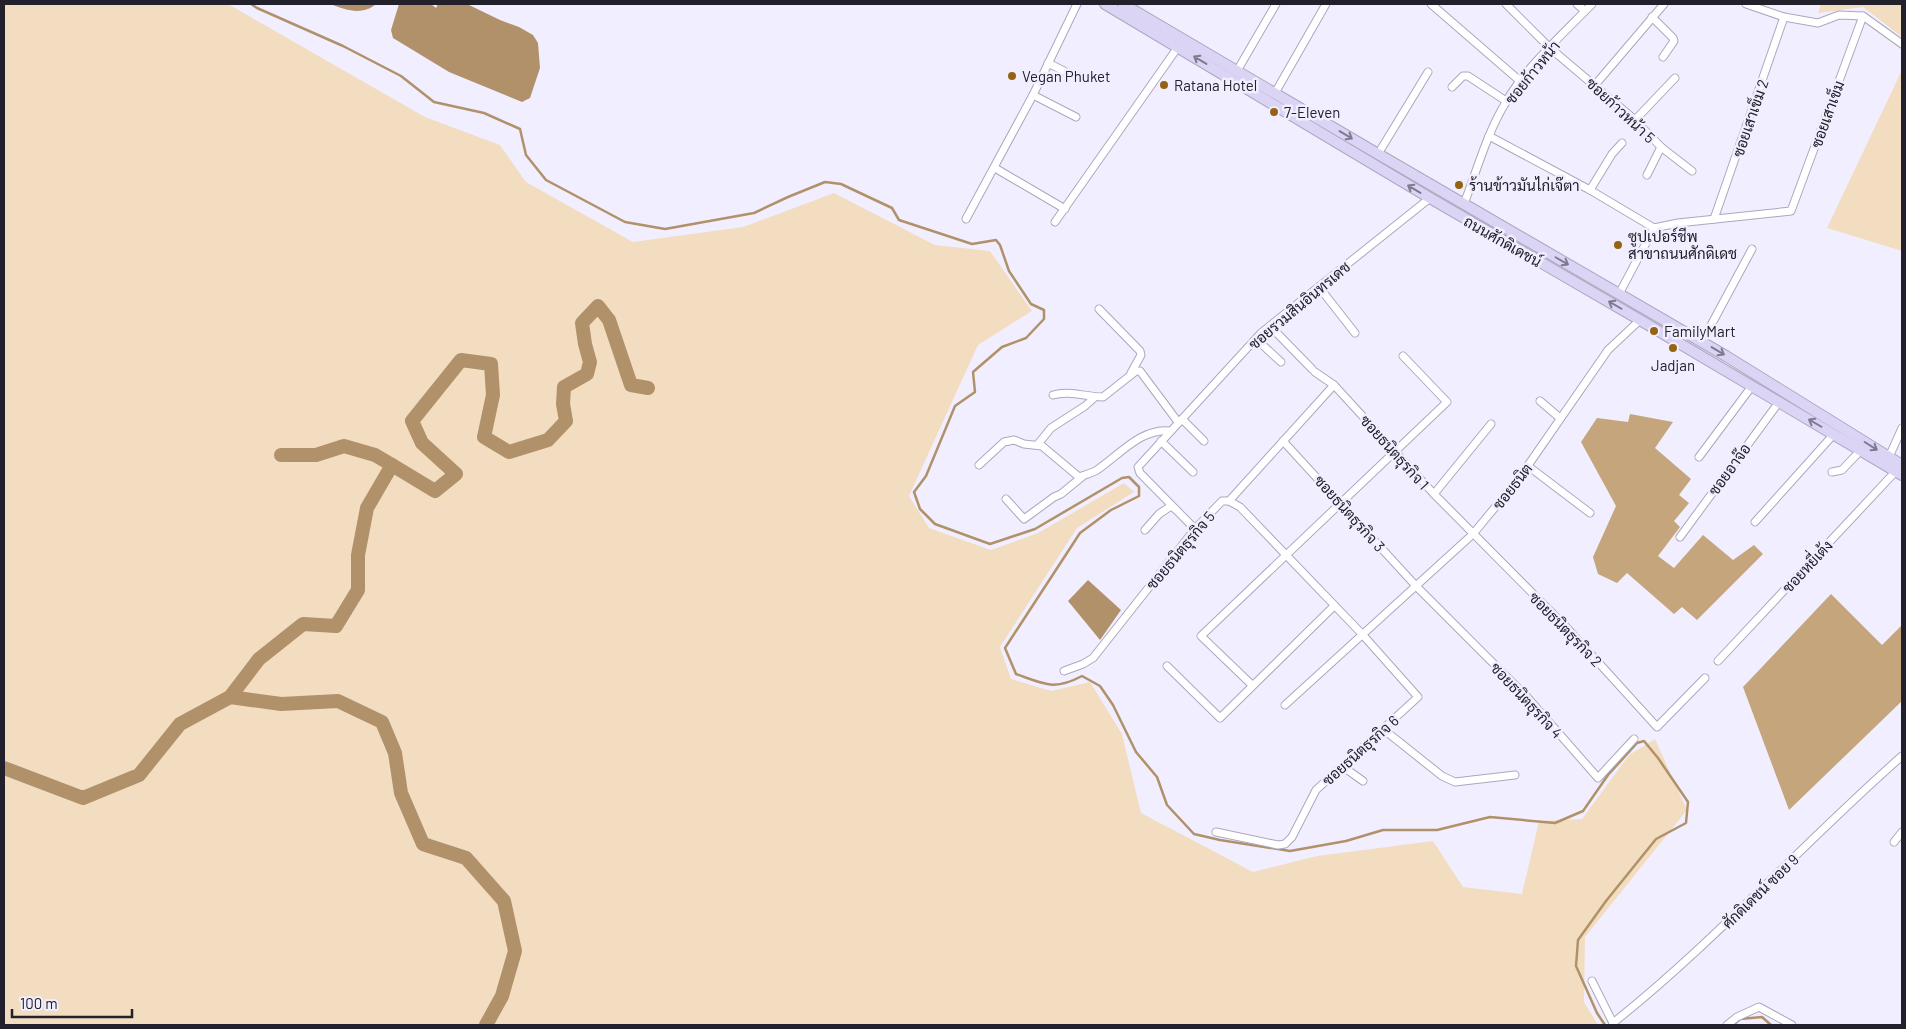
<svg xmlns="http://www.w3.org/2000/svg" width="1906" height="1029" viewBox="0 0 1906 1029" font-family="Barlow,Sarabun,sans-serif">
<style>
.green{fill:#f3ddc1}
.forest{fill:#c5a57c}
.water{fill:#b19169}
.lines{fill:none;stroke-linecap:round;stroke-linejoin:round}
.stream{stroke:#b19169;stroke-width:2.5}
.river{stroke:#b19169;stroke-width:14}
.minor-casing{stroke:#aba7bf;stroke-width:9}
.secondary-casing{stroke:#aba7bf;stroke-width:12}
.minor{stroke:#fff;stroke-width:7}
.secondary{stroke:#dcd4f5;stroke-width:10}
.oneway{stroke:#7f7a90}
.poi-dot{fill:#946413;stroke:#f1efff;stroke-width:2}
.labels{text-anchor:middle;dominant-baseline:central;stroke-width:5;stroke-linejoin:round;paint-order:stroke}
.street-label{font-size:15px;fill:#22202a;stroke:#f1efff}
.poi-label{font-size:15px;fill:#22202a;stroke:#f1efff;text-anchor:start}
</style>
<rect width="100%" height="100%" fill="#f1efff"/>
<g class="green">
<polygon points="4,4 228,4 425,117 500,145 526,182 633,242 743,227 834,193 935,245 990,251 1032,311 978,345 909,496 929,528 991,550 1038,533 1124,483 1134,492 1077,528 1000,647 1011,679 1051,691 1090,682 1122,734 1141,813 1253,872 1317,856 1433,841 1463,887 1522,894 1539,821 1582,819 1629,755 1655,739 1687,810 1585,937 1584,1002 1598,1025 4,1025"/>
<polygon points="1821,4 1902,4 1902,37 1863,7 1818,13"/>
<polygon points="1902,70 1902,251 1827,228"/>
</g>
<g class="forest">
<polygon points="1630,414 1673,422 1655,448 1691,479 1679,495 1689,503 1674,521 1680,527 1658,556 1674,568 1703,535 1733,560 1754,545 1763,554 1697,620 1682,607 1674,614 1627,573 1617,583 1598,574 1593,557 1616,506 1581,442 1597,418 1628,422"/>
<polygon points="1831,594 1882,645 1902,625 1902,701 1789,810 1743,687"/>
</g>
<g class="water">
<path d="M330,4H376C362,16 346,10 330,4Z"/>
<polygon points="399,4 431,4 436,8 438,4 467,4 500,20 519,27 533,35 538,43 540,68 530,98 522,102 449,72 393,38 391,30"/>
<polygon points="1088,580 1121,610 1100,640 1068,601"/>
</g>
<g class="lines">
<g class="stream">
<path d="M251,4L257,8L343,46L401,76L434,102L484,113L520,129L526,155L546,180L625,222L665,229L754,213L788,197L825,182L841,184L892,208L899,220L972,244L996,240L1000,245L1009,271L1031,304L1044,310V319L1026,338L1002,347L973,372L975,392L955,406L926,476L914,492L920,509L935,524L990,544L1035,529L1122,478L1129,477L1139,487V496L1111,510L1080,533L1005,648L1016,674C1044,684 1054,691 1082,676L1100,686L1113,705L1136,752L1157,777L1167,805L1194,834L1220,840L1290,851L1346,841L1383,830H1437L1490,817L1555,823L1583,811L1608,775L1637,743L1644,741L1658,758L1688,802L1686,823L1656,839L1606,901L1578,940L1576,966L1597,1013L1605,1025"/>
<polyline points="1733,1025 1740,1019 1762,1017 1771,1025"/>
</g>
<g class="river">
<polyline points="281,455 316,455 344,446 375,455 392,465"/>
<polyline points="230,697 281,704 338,701 382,722 395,753 401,793 423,844 466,858 504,901 515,951 502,996 486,1025"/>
<polyline points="4,768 83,798 139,775 180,724 230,697 259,659 303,624 336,626 358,590 358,555 367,508 392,465 435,491 456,474 422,443 412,421 461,360 491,364 493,395 484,437 509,452 548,440 566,421 563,404 564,387 587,374 590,362 585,344 582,323 598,306 609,320 631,385 648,388"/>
</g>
<g class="minor-casing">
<g id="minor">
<polyline points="1431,4 1520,81"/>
<polyline points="1506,4 1550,48 1635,120 1661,147 1692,171"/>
<polyline points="1577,4 1585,11"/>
<polyline points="1746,4 1784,17 1818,23 1839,15 1863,16 1902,44"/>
<polyline points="1652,17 1673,38 1674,41 1663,57"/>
<polyline points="1048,63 1064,71"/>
<polyline points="1237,71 1276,4"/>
<polyline points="1595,85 1664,4"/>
<polyline points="1452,87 1463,76 1468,76 1506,101"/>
<polyline points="1275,93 1326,4"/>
<polyline points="1033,95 1076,117"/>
<polyline points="1635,120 1675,78"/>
<polyline points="1489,136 1590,190 1654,228"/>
<polyline points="1378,154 1428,72"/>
<polyline points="995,168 1065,209"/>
<polyline points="1647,175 1661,147"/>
<polyline points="1590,190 1612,154 1622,143"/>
<path d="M1464,204C1477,170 1487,133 1506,102C1525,68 1565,32 1592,4"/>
<polyline points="966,219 1033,95 1077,4"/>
<polyline points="1714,219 1784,17"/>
<polyline points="1055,222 1178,47"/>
<polyline points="1654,228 1678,223 1791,211 1863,16"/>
<polyline points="1319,287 1355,333"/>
<polyline points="1619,294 1654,228"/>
<polyline points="1099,309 1140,351 1141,355 1131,373"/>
<polyline points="1270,326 1312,369"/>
<polyline points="1256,339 1281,362"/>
<polyline points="1702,342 1752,249"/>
<polyline points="1315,372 1334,385 1434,494 1568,629 1657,727 1705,678"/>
<path d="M1053,395C1069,390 1086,397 1103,397L1136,371H1140L1178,422"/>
<polyline points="1540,401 1560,418"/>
<polyline points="1182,419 1204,441"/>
<polyline points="1161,441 1193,472"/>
<polyline points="1283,441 1416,586 1527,697 1598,778 1634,739"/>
<polyline points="1038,444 1051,428 1085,406 1095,397"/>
<polyline points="1699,457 1752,386"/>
<polyline points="1889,457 1902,428"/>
<path d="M979,465L1004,442L1014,440L1024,444L1042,446L1079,477C1085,475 1092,473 1097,470C1118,456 1142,427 1170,431"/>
<polyline points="1528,466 1590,513"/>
<polyline points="1832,472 1842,470 1861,450"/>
<polyline points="1434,494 1491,424"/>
<polyline points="1006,499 1024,519 1054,497 1061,494 1083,476"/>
<polyline points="1229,501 1334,385"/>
<polyline points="1755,522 1834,434"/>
<polyline points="1195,529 1140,473 1138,467 1261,333 1430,198"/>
<polyline points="1145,530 1159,514 1171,506 1175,509"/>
<polyline points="1680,537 1779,402"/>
<polyline points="1718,661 1896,471"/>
<polyline points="1167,666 1220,718 1334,606"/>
<polyline points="1064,671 1083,664 1093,658 1195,529 1222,501 1229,501 1240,507 1362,634 1418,697 1316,790 1292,837 1285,844 1278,845 1216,832"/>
<polyline points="1252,685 1201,636 1447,402 1403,356"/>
<polyline points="1285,705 1473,534 1520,477 1608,350 1640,320"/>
<polyline points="1383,729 1442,776 1455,782 1515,775"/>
<polyline points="1342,766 1363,781"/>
<polyline points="1894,842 1902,832"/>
<polyline points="1592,981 1614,1025"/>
<path d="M1613,1023C1716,941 1804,842 1902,756"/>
<polyline points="1727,1025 1737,1017 1759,1007 1792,1025"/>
</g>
</g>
<g class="secondary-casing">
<g id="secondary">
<polyline points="1105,4 1430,198 1640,320 1902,475"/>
<polyline points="1123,4 1378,154 1726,356 1902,465"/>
</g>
</g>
<use href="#minor" class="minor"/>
<use href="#secondary" class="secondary"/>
</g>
<defs><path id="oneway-shaft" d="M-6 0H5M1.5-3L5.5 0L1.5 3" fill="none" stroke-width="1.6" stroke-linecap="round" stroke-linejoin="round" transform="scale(1.25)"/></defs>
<g class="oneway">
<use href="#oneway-shaft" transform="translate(1200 60) rotate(-149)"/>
<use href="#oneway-shaft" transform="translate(1346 135) rotate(31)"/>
<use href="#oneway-shaft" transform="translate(1414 189) rotate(-149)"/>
<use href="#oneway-shaft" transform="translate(1562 261) rotate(30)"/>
<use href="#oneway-shaft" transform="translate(1615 305) rotate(-150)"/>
<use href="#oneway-shaft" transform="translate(1718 351) rotate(31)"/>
<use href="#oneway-shaft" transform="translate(1815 423) rotate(-150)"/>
<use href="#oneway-shaft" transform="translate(1871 446) rotate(32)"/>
</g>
<g class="poi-dot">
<circle cx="1012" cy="76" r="5"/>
<circle cx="1164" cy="85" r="5"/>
<circle cx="1274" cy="112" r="5"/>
<circle cx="1459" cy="185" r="5"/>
<circle cx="1618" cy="245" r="5"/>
<circle cx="1654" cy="331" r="5"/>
<circle cx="1673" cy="348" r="5"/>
</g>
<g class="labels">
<g class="street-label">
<text transform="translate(1532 72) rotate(-51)">ซอยก้าวหน้า</text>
<text transform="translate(1621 110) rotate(43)">ซอยก้าวหน้า 5</text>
<text transform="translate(1827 114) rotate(-70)">ซอยเสาเข็ม</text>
<text transform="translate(1750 118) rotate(-71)">ซอยเสาเข็ม 2</text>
<text transform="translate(1503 241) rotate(30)">ถนนศักดิเดชน์</text>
<text transform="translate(1299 305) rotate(-40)">ซอยรวมสินอินทรเดช</text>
<text transform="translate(1395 452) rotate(48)">ซอยธนิตธุรกิจ 1</text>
<text transform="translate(1729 469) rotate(-54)">ซอยอาจ๊อ</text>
<text transform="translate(1512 486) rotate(-52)">ซอยธนิต</text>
<text transform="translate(1350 513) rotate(48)">ซอยธนิตธุรกิจ 3</text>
<text transform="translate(1180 550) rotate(-50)">ซอยธนิตธุรกิจ 5</text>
<text transform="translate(1807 566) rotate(-47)">ซอยหยี่เต้ง</text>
<text transform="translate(1566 629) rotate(46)">ซอยธนิตธุรกิจ 2</text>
<text transform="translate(1527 700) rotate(47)">ซอยธนิตธุรกิจ 4</text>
<text transform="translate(1360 750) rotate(-42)">ซอยธนิตธุรกิจ 6</text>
<text transform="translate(1760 891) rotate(-44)">ศักดิเดชน์ ซอย 9</text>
</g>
<g class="poi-label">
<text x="1022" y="76">Vegan Phuket</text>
<text x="1174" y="85">Ratana Hotel</text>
<text x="1284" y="112">7-Eleven</text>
<text x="1469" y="185">ร้านข้าวมันไก่เจ๊ตา</text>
<text x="1628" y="236">ซูปเปอร์ชีพ<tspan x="1628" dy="17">สาขาถนนศักดิเดช</tspan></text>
<text x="1664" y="331">FamilyMart</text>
<text x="1673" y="365" text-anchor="middle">Jadjan</text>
</g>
</g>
<rect width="1906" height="1029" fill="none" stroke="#22202a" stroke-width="10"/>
<path d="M12 1009v8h120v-8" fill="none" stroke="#22202a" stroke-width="2.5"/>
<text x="20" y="1009" font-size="15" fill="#22202a" stroke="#f1efff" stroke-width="4" paint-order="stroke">100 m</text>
</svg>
